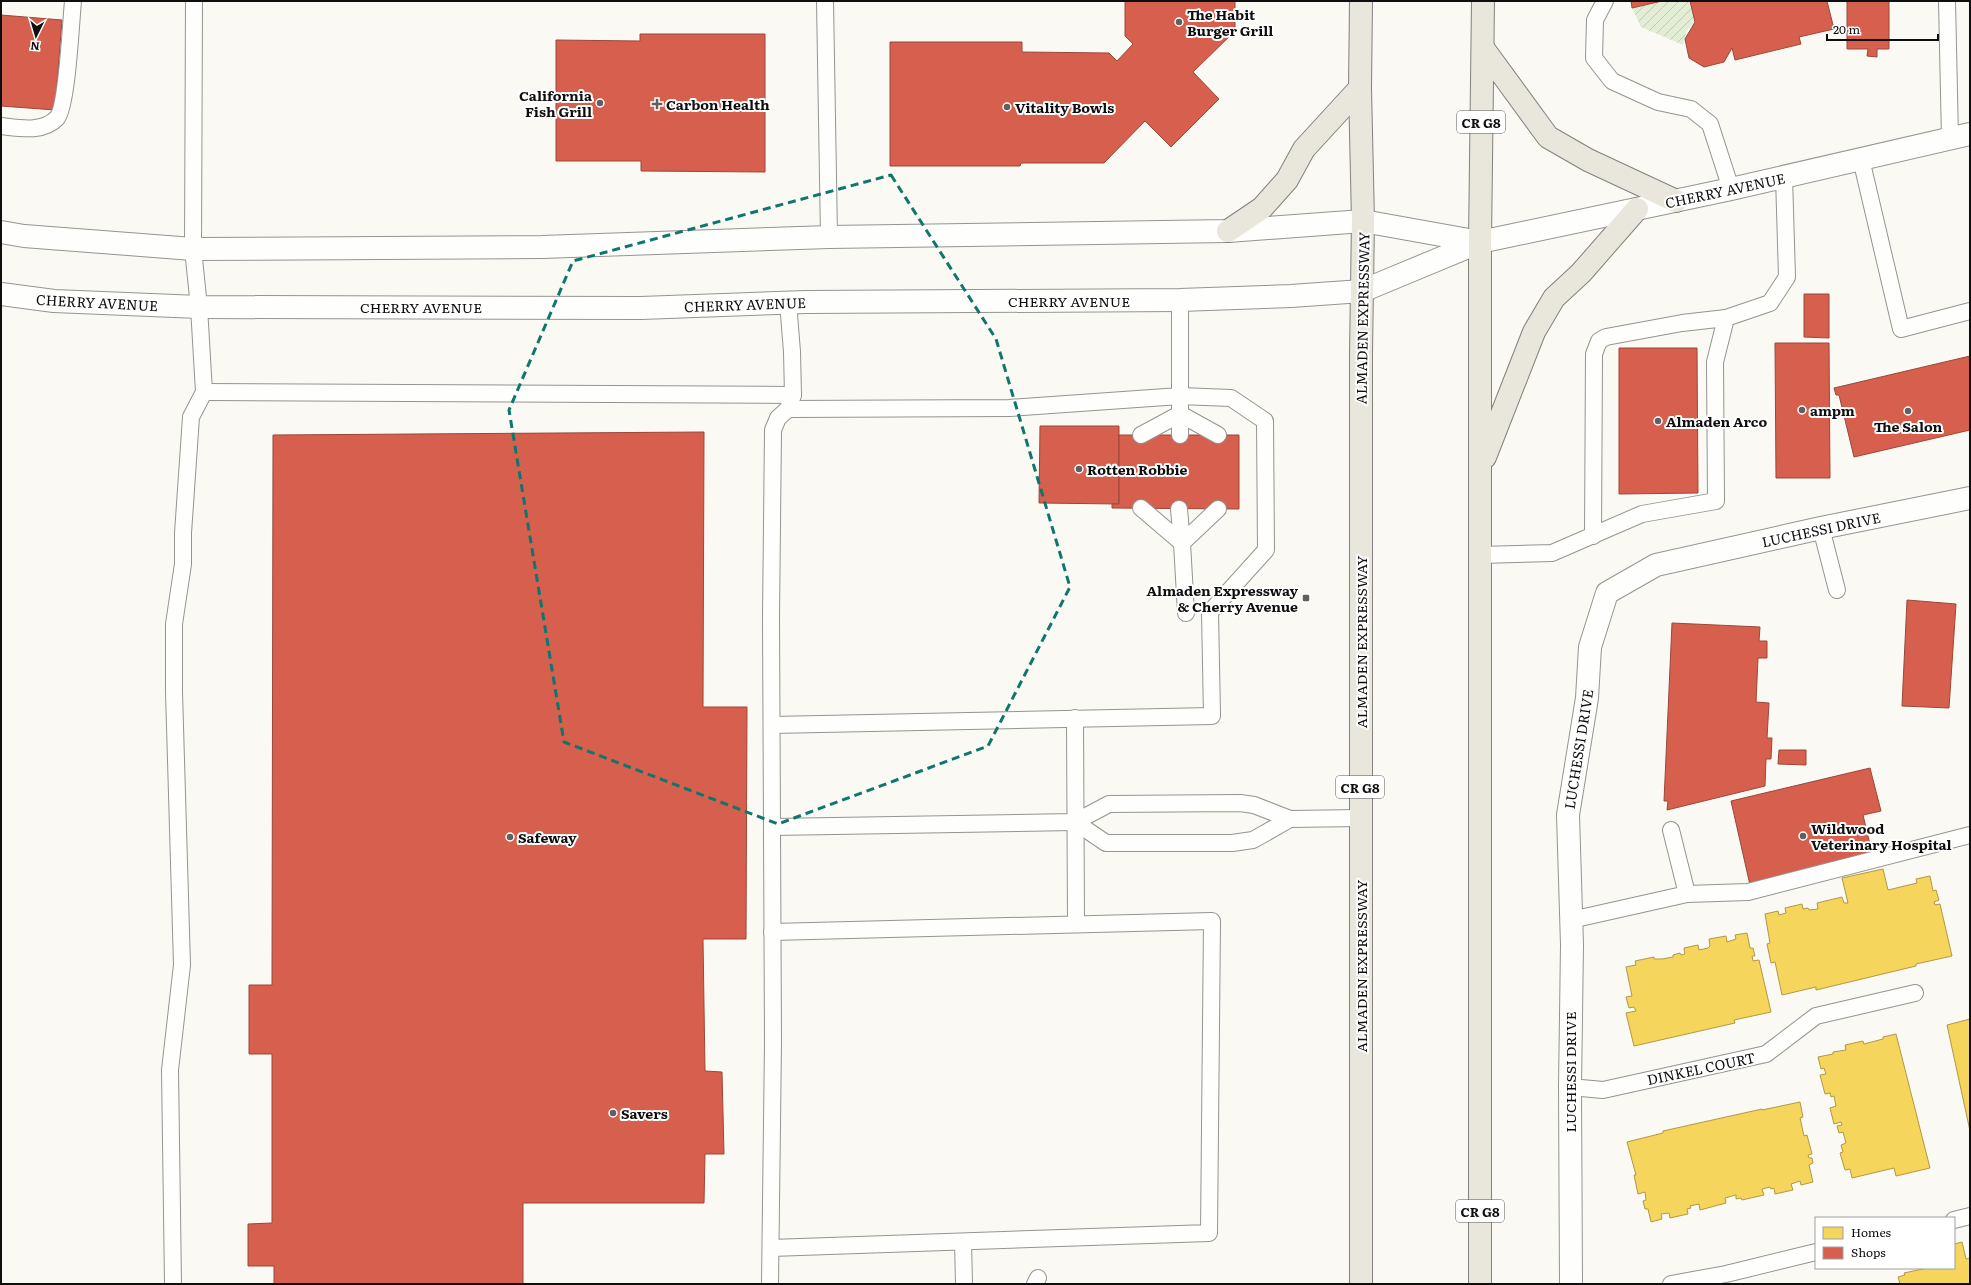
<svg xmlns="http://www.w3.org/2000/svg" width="1971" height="1285" viewBox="0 0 1971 1285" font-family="Literata,serif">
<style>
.garden{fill:url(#garden-furrows)}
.homes{fill:#f6d55c;stroke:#b09945}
.shops{fill:#d6604d;stroke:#9a473a}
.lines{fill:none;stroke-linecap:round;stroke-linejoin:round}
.service-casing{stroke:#949491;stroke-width:18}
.minor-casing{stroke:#949491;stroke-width:24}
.tertiary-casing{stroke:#949491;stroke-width:24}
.primary-casing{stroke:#82817e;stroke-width:24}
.service{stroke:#fefefd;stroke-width:16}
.minor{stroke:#fefefd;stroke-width:22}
.tertiary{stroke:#fefefd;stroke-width:22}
.primary{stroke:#e9e6db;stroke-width:22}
.marked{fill:none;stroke:#0f766e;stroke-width:3;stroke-dasharray:8 5;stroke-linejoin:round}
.poi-dot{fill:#61605e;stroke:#fff;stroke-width:1.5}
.labels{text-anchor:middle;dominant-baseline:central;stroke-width:4;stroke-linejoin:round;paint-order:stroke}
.shield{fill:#fff;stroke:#565656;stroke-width:1}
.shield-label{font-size:13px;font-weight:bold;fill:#0e0e0e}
.poi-label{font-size:14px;font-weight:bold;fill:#0e0e0e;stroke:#fff;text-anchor:start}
.street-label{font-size:14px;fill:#0e0e0e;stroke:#fff}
</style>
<defs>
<pattern id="garden-furrows" width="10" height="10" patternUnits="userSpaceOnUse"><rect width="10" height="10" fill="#e3edd6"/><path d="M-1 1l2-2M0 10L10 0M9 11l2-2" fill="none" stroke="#c2cab6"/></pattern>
</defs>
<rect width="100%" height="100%" fill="#faf9f3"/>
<polygon class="garden" points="1662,1 1690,1 1695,22 1687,30 1683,45 1641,27 1632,8"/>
<g class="homes">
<polygon points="1883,869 1888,890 1917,883 1916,879 1930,876 1933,891 1936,890 1939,900 1934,902 1935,905 1940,904 1952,956 1916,964 1916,966 1816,990 1816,987 1782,995 1775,962 1771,963 1767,944 1770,943 1765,914 1778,911 1779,915 1786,913 1785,908 1802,904 1803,909 1808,908 1809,910 1818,909 1817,903 1842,897 1844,903 1848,903 1842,878"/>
<polygon points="1747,933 1750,948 1753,948 1755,956 1752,956 1753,961 1759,960 1771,1012 1734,1020 1735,1023 1634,1046 1626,1013 1636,1011 1634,1007 1629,1008 1626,997 1632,996 1626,967 1636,965 1635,961 1654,957 1654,959 1662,959 1673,957 1673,955 1680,953 1681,955 1685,954 1684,948 1698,945 1699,950 1708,948 1710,946 1709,939 1726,936 1727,942 1736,939 1735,935"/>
<polygon points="1970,1019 1970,1131 1947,1025"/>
<polygon points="1896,1034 1930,1168 1896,1176 1894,1168 1852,1178 1850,1169 1845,1170 1840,1153 1843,1152 1841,1145 1846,1143 1843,1132 1839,1133 1837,1126 1842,1125 1841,1122 1834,1124 1830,1108 1836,1106 1834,1096 1831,1097 1830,1093 1825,1094 1820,1075 1826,1074 1824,1068 1821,1069 1818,1057 1833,1054 1833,1052 1846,1050 1845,1045 1863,1041 1864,1044 1883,1039 1883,1037"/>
<polygon points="1800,1102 1803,1117 1800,1118 1804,1136 1807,1135 1812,1154 1808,1155 1809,1158 1812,1158 1813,1163 1809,1165 1813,1182 1801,1185 1800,1181 1791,1184 1793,1190 1775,1194 1774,1188 1771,1189 1770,1187 1762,1189 1764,1195 1742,1200 1741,1198 1736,1199 1736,1195 1725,1198 1726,1203 1700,1210 1699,1204 1690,1206 1691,1208 1687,1209 1688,1214 1670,1218 1669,1213 1661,1214 1662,1219 1651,1222 1648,1209 1645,1209 1643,1201 1646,1200 1645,1192 1638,1194 1634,1175 1636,1175 1627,1142 1663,1133 1663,1131 1762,1109 1762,1110"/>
<polygon points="1962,1242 1966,1259 1970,1258 1970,1284 1900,1284 1898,1277 1905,1275 1904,1273 1927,1268 1954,1268 1954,1244"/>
</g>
<g class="shops">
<polygon points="1125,1 1235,1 1235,31 1193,72 1219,99 1171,147 1145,121 1104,163 1021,163 1020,166 890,166 890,42 1022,42 1022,52 1109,53 1117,61 1133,44 1125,36"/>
<polygon points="1631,1 1662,1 1632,8"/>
<polygon points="1690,1 1827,1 1834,29 1799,37 1801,44 1735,60 1732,48 1724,62 1704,67 1689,58 1685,39 1695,22"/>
<polygon points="1847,1 1889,1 1889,49 1877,49 1877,57 1867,56 1868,49 1847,49"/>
<polygon points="1,15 62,20 55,110 1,106"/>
<polygon points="640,34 765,34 765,172 641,171 641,161 556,161 556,40 640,41"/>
<polygon points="1804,294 1829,294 1829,338 1804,337"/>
<polygon points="1775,343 1829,343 1830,478 1776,478"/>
<polygon points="1619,348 1697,348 1698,493 1619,494"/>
<polygon points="1970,356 1970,430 1854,457 1839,395 1836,395 1834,388"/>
<polygon points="1040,426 1119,426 1119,504 1039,503"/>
<polygon points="704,432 703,707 747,707 746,939 703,939 705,1071 722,1072 724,1154 705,1154 704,1203 523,1203 523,1284 274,1284 274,1266 248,1266 248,1224 272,1223 272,1054 249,1054 249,985 272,985 273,435"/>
<polygon points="1119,435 1239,435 1239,509 1112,508 1112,504 1119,504"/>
<polygon points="1907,600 1956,604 1949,708 1902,706"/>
<polygon points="1672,623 1760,627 1759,641 1767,641 1767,658 1758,658 1756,702 1769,703 1767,738 1772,738 1771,759 1766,759 1765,786 1667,810 1668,801 1664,801"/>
<polygon points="1779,750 1806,750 1806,765 1778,764"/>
<polygon points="1870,768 1881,811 1863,815 1873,857 1750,885 1731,801"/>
</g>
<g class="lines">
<g class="service-casing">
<g id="service">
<polyline points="825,1 829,237"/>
<polyline points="1605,1 1595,20 1594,58 1612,81 1658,102 1691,109 1710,124 1731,189"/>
<polyline points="1947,1 1950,139"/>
<path d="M1,126C19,128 43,133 57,118C67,107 71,21 73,1"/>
<polyline points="1861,159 1901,329 1970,311"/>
<polyline points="204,392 793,395"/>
<polyline points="788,409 1009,408 1180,396 1180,300"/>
<polyline points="1141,435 1180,414 1180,435"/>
<polyline points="1141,508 1182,543"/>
<polyline points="1179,509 1182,543"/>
<polyline points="1821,528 1837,590"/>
<polyline points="1593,536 1594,354 1599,341 1606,337 1682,323 1726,318"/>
<polyline points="1480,555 1552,553 1642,514 1716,501 1715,362 1726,318 1770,303 1787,277 1784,177"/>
<polyline points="1186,613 1182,543 1218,509"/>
<polyline points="1075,718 1076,924"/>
<polyline points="772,725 1212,716 1210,612 1266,550 1265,421 1231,398 1180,396 1180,414 1218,435"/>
<polyline points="1075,822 1106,843 1232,843 1253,840 1290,819"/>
<polyline points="773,827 1075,822 1109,804 1240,803 1254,805 1290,819 1360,818"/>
<polyline points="1687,894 1748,892 1970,835"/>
<polyline points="1571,920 1687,894 1671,830"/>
<polyline points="1570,1087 1603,1090 1766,1054 1816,1016 1915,993"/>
<polyline points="1954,1220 1970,1216"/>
<polyline points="963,1242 964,1284"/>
<polyline points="771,1248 1209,1233 1212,921 772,932"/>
<polyline points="173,1284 170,1070 182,965 174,692 174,624 183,564 183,533 191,417 204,392 199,307 193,249 194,1"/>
<polyline points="770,1284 773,1042 771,618 773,430 778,418 788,409 793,395 792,352 788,302"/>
<polyline points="1035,1284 1038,1278"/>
<polyline points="1671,1284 1726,1274 1816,1252"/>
</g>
</g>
<g class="minor-casing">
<polyline id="minor" points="1571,1284 1570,1087 1572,945 1568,815 1587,698 1590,647 1607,593 1656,565 1821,528 1970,498"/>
</g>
<g class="tertiary-casing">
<g id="tertiary">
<polyline points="1,232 24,236 193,249 542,247 829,237 1228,231 1363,221 1480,242"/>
<polyline points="1,294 54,301 199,307 641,308 806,302 1180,300 1291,296 1362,291 1480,242 1731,189 1970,134"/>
</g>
</g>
<g class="primary-casing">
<g id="primary">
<polyline points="1483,48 1548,137 1588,160 1676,201"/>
<polyline points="1228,231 1262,208 1287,180 1304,149 1360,88"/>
<polyline points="1485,457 1534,332 1554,298 1581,273 1637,209"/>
<polyline points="1361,1284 1361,353 1363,221 1360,88 1361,1"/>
<polyline points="1480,1284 1480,242 1483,1"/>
</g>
</g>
<use href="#service" class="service"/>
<use href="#minor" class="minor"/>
<use href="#tertiary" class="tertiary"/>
<use href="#primary" class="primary"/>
</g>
<path class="marked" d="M891,175L996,339L1070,587L988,746L778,824L564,742L509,410L573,261Z"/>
<g class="poi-dot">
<circle cx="1179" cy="22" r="4"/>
<circle cx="600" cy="103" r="4"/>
<path d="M655 98h4v4h4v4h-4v4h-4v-4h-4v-4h4z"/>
<circle cx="1007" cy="107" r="4"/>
<circle cx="1802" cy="410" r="4"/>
<circle cx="1908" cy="411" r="4"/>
<circle cx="1658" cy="421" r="4"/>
<circle cx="1079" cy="469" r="4"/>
<rect x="1302" y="594" width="8" height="8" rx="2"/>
<circle cx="1803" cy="836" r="4"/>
<circle cx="510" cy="837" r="4"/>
<circle cx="613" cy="1113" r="4"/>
</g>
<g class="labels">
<g class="shield">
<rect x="1457" y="111" width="48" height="22" rx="3"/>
<rect x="1336" y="776" width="48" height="22" rx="3"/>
<rect x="1456" y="1200" width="48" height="22" rx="3"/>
</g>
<g class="shield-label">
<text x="1481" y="122">CR G8</text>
<text x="1360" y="787">CR G8</text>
<text x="1480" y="1211">CR G8</text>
</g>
<g class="poi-label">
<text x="1187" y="14">The Habit<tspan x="1187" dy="16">Burger Grill</tspan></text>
<text x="592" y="95" text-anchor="end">California<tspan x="592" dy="16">Fish Grill</tspan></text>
<text x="666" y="104">Carbon Health</text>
<text x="1015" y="107">Vitality Bowls</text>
<text x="1810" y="410">ampm</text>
<text x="1666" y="421">Almaden Arco</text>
<text x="1908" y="426" text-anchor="middle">The Salon</text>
<text x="1087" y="469">Rotten Robbie</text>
<text x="1298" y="590" text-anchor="end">Almaden Expressway<tspan x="1298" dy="16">&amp; Cherry Avenue</tspan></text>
<text x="1811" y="828">Wildwood<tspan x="1811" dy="16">Veterinary Hospital</tspan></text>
<text x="518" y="837">Safeway</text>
<text x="621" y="1113">Savers</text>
</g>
<g class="street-label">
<text transform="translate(1725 190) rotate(-12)">CHERRY AVENUE</text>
<text x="1069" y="301">CHERRY AVENUE</text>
<text transform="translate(97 302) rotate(3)">CHERRY AVENUE</text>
<text transform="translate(745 304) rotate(-2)">CHERRY AVENUE</text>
<text x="421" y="307">CHERRY AVENUE</text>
<text transform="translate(1362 318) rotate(-89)">ALMADEN EXPRESSWAY</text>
<text transform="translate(1821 529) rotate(-12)">LUCHESSI DRIVE</text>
<text transform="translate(1361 642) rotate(-90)">ALMADEN EXPRESSWAY</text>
<text transform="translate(1578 749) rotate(-81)">LUCHESSI DRIVE</text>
<text transform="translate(1361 966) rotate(-90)">ALMADEN EXPRESSWAY</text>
<text transform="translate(1701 1068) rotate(-12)">DINKEL COURT</text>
<text transform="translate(1570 1072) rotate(-90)">LUCHESSI DRIVE</text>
</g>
</g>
<rect width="1971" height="1285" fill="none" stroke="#0e0e0e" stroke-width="4"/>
<rect x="1815" y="1217" width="140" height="52" fill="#ffffff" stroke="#9f9f9f"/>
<rect x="1823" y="1227" width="20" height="12" fill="#f6d55c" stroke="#9f9f9f"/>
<text x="1851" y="1237" font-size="12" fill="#0e0e0e">Homes</text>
<rect x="1823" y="1247" width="20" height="12" fill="#d6604d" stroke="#9f9f9f"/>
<text x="1851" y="1257" font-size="12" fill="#0e0e0e">Shops</text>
<g transform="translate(36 36) rotate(185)" stroke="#ffffff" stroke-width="3" paint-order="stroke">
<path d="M0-3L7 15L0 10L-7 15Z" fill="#0e0e0e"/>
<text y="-6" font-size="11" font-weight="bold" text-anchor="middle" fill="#0e0e0e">N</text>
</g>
<path d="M1827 34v6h111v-6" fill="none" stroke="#0e0e0e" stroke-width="2"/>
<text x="1833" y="34" font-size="12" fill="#0e0e0e" stroke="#ffffff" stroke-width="3" paint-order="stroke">20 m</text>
</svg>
